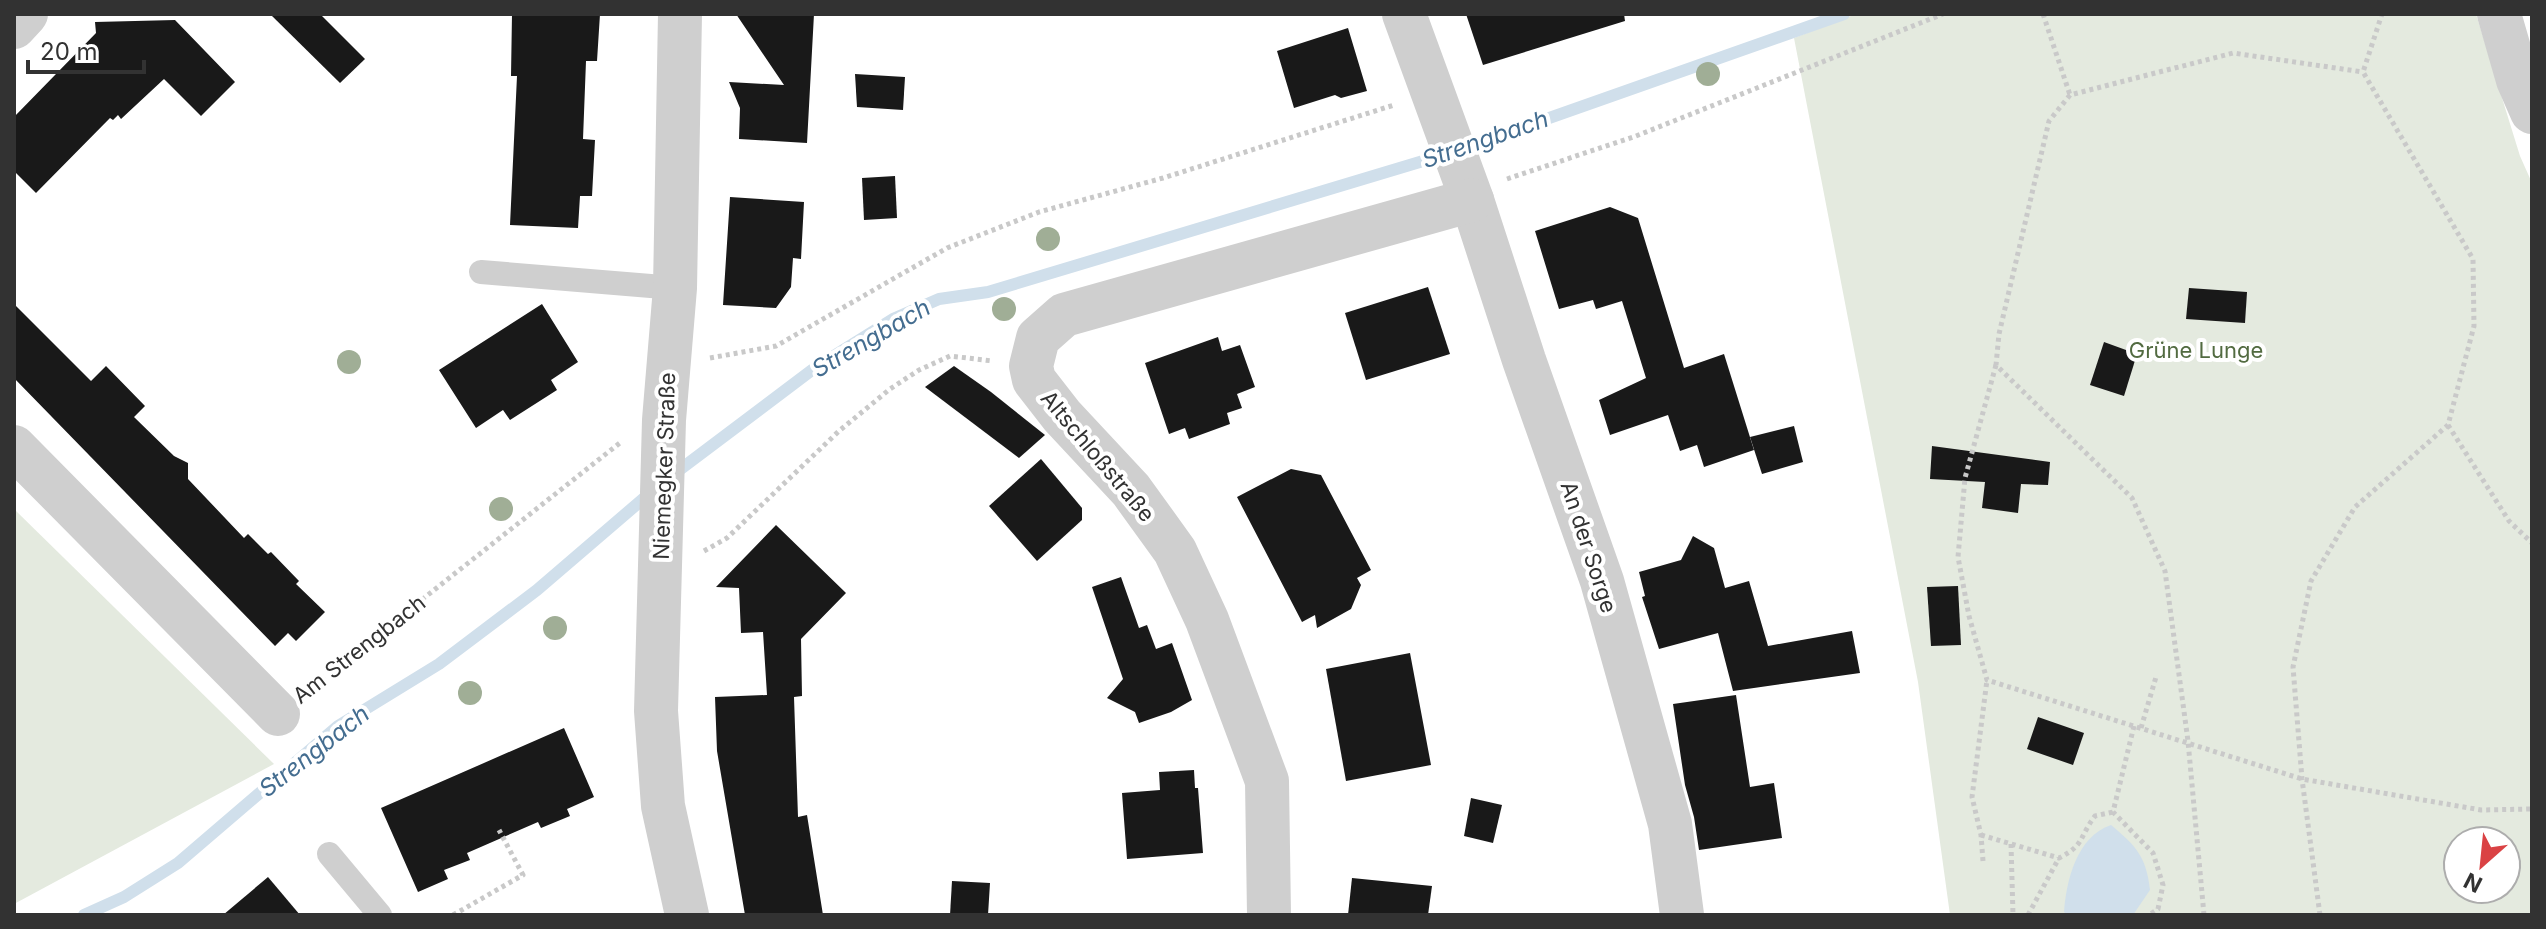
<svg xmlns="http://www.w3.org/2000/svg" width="2546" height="929" viewBox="0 0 2546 929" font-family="Inter,sans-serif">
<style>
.green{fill:#e4eadf;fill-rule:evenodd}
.water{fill:#d0dfeb}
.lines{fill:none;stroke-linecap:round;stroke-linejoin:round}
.stream{stroke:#d0dfeb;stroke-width:12}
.building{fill:#191919}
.path{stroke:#c9c9c9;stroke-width:5;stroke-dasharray:4 4;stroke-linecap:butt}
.lane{stroke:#cfcfcf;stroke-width:24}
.street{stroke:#cfcfcf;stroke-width:44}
.tree{fill:#a0ae96}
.labels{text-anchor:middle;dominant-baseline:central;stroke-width:8;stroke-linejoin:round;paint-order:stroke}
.park-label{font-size:22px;fill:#526b41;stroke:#fff}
.street-label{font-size:22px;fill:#323232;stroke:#fff}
.water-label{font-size:24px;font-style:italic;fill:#446d90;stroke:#fff}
</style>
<rect width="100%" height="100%" fill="#fff"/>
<g class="green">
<path d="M1856,14H2476L2520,156L2532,183V915H1950L1918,682L1794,38ZM2458,841H2506V889H2458Z"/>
<polygon points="14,509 274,764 14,904"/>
</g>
<path class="water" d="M2111,825C2136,846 2146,856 2150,890L2133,915H2068L2064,912C2066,881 2077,836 2111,825Z"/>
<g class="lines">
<g class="stream">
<polyline points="674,474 816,367 893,319 939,299 988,292 1453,152 1844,14"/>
<polyline points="84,915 124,897 178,863 338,726 439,664 537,590 650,493"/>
</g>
</g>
<g class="building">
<polygon points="270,14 320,14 365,59 340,83"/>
<polygon points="512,14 600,14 597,61 586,61 583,139 595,140 592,196 580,196 578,228 510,225 517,76 511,76"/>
<polygon points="736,14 814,14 807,143 739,139 740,108 729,82 784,85"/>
<polygon points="1466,14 1624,14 1625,21 1483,65"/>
<polygon points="175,20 235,82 201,116 164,79 121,119 118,115 113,120 110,118 36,193 14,171 14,117 96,33 95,22"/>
<polygon points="1348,28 1367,91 1341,98 1335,95 1294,108 1277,51"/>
<polygon points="855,74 905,77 903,110 857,107"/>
<polygon points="895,176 897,218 864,220 862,178"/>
<polygon points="730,197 804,202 801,259 793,258 791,287 776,308 723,305"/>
<polygon points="1610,207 1638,218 1684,368 1724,354 1754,450 1704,467 1697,445 1680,451 1668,415 1610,435 1599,400 1646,378 1622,301 1596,309 1593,300 1559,309 1535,231"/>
<polygon points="1428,287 1450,354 1366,380 1345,313"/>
<polygon points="2189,288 2247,292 2245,323 2186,319"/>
<polygon points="14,304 91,381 106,366 145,406 134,417 174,456 188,463 188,479 244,538 248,534 268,554 271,552 299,581 296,584 325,612 296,641 288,633 275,646 14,378"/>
<polygon points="542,304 578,362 551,380 557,390 510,420 503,410 476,428 439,370"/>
<polygon points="1218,337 1222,351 1240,345 1255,387 1237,394 1242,408 1227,413 1230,424 1189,439 1185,428 1169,434 1145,363"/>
<polygon points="2104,342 2137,354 2124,396 2090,385"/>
<polygon points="954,366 991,392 1045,435 1019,458 925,387"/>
<polygon points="1794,426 1803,462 1762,474 1750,437"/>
<polygon points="1932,446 2050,462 2048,485 2021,484 2018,513 1982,508 1985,482 1930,479"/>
<polygon points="1041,459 1082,508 1082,520 1037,561 989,506"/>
<polygon points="1291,469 1321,475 1371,570 1357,578 1361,585 1351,609 1317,628 1315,615 1302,622 1237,497"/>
<polygon points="776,525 846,593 801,639 802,696 794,697 798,817 807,815 823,915 745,915 717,751 715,697 767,695 763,632 741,633 739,588 716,587"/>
<polygon points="1693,536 1714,548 1725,588 1749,581 1768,646 1852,631 1860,673 1733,691 1718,633 1659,649 1642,597 1645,596 1639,572 1681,560"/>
<polygon points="1121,577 1139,628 1147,625 1156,649 1172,643 1192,700 1171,712 1139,723 1135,712 1107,698 1123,679 1092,587"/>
<polygon points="1958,586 1961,645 1931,646 1927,587"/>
<polygon points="1410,653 1431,765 1346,781 1326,669"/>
<polygon points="1736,695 1750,787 1774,783 1782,838 1699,850 1694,817 1685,785 1673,704"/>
<polygon points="2038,717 2084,733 2073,765 2027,749"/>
<polygon points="564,728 594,797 567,809 570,816 541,828 538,822 467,853 470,860 444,870 448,879 418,892 381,808"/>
<polygon points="1194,770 1195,788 1198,788 1203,853 1127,859 1122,793 1160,790 1159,772"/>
<polygon points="1471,798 1502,805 1493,843 1464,836"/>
<polygon points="268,877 300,915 223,915"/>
<polygon points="1352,878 1432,886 1428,915 1348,915"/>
<polygon points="952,881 990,883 988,915 950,915"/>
</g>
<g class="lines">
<g class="path">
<polyline points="2043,14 2070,95"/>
<polyline points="1507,179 1636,136 1943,14"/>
<polyline points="710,358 776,346 947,248 1039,212 1163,178 1394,105"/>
<polyline points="1996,365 1965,478 1958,557 1969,616 1987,680 2302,779 2481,810 2532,809"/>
<polyline points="2448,425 2509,521 2532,543"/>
<polyline points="704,551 727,538 839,431 890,389 919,370 950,356 993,361"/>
<polyline points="309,689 621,442"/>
<polyline points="2134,726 2113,812 2153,853 2163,885 2158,909 2149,915"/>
<polyline points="2141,728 2156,677"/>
<path d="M1981,835L2059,858C2085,845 2079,837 2095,816L2113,812"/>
<polyline points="2011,844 2013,915"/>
<polyline points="1983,861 1981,835 1972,797 1987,680"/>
<polyline points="453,915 523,875 499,830"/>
<polyline points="2028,915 2059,858"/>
<polyline points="2204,915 2188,741 2165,571 2132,498 1996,365 1999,334 2049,121 2070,95 2233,53 2363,72"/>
<polyline points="2320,915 2302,779 2293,667 2311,581 2355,507 2448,425 2474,326 2473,259 2363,72 2382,14"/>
</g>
<g class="lane">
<polyline points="481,272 675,288"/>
<polyline points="329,854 380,915"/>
</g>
<g class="street">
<polyline points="680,14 675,288 664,420 656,711 663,806 687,915"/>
<polyline points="1404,14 1472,200 1524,360 1602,581 1670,824 1682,915"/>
<polyline points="2499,14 2518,80 2532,112"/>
<polyline points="14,27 26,14"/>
<polyline points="14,447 278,714"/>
<polyline points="1269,915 1267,781 1207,620 1175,551 1131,490 1062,416 1034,380 1031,366 1038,338 1064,315 1472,200"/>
</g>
</g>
<g class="tree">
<circle cx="1708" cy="74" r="12"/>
<circle cx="1048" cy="239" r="12"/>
<circle cx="1004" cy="309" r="12"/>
<circle cx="349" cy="362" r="12"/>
<circle cx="501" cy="509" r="12"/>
<circle cx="555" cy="628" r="12"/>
<circle cx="470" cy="693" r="12"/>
</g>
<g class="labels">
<g class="park-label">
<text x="2196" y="350">Grüne Lunge</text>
</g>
<g class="street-label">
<text transform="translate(1098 456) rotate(50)">Altschloßstraße</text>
<text transform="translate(664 466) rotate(-88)">Niemegker Straße</text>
<text transform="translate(1589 547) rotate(72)">An der Sorge</text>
<text transform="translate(359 649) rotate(-38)">Am Strengbach</text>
</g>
<g class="water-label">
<text transform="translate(1485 139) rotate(-19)">Strengbach</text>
<text transform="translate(871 338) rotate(-30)">Strengbach</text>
<text transform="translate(314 751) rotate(-38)">Strengbach</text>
</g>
</g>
<rect width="2546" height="929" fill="none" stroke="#323232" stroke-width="32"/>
<g transform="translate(2482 865) rotate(207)"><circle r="38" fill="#ffffff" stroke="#adadad" stroke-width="2"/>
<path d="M0-6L14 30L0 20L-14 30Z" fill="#da4244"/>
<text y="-12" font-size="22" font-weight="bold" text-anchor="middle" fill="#323232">N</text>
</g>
<path d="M28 60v12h116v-12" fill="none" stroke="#323232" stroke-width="4"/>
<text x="40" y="60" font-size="24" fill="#323232" stroke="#ffffff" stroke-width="6" paint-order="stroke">20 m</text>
</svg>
